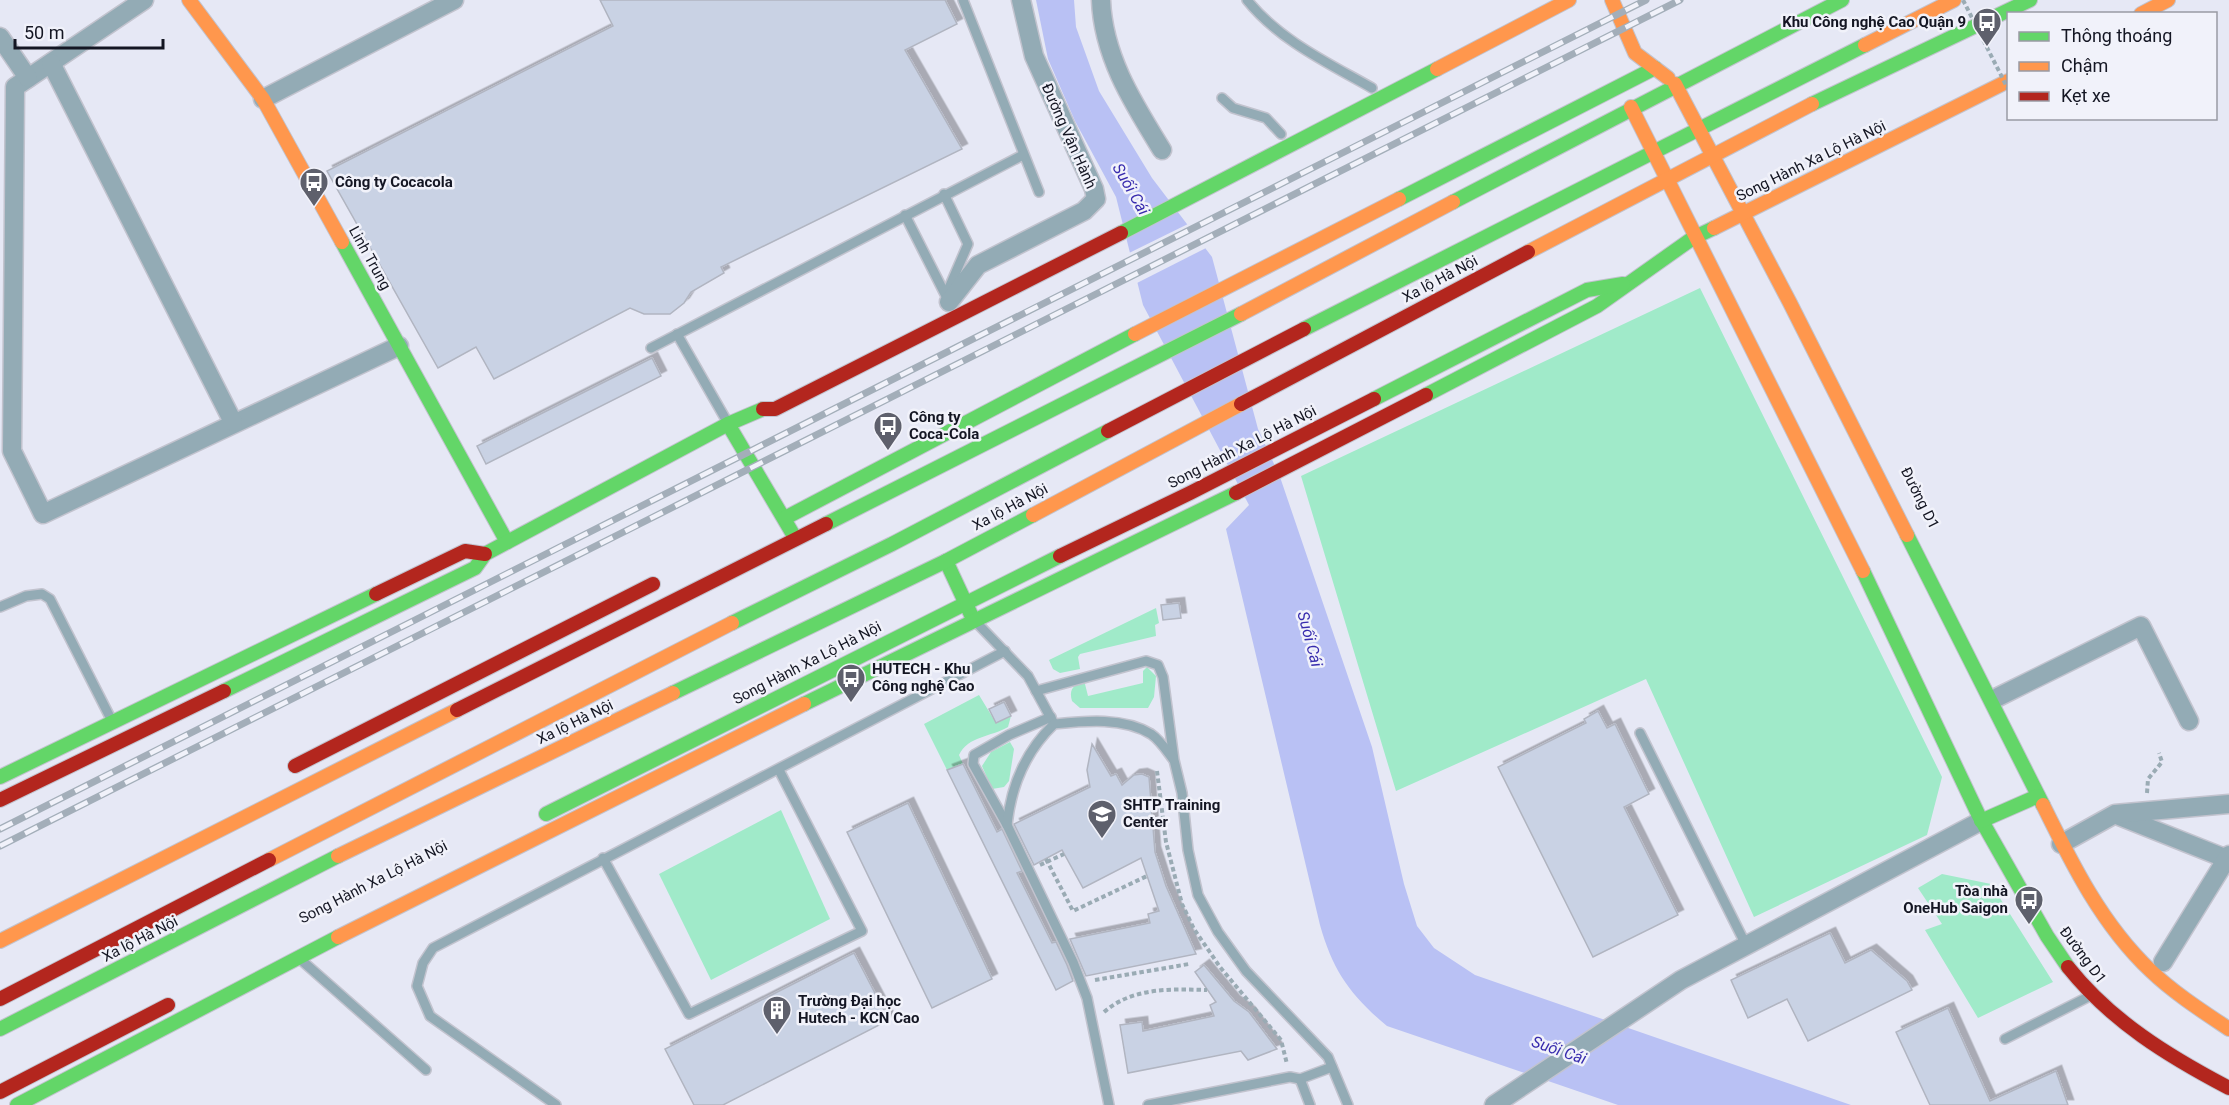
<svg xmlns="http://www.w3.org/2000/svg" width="2229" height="1105" viewBox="0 0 2229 1105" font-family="Roboto,sans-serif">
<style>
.green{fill:#a0eac9}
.water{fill:#b9c1f4}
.pier{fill:#e6e8f5}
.building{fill:#c9d2e4;stroke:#b1b5c1;stroke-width:1.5;filter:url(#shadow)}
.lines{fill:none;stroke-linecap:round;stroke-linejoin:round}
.lane-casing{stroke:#c2c3ce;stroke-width:12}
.street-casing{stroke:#c2c3ce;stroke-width:21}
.fast-casing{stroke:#c2c3ce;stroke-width:16}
.slow-casing{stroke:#c2c3ce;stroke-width:16}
.jam-casing{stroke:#c2c3ce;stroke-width:16}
.path{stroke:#9aabb4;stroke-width:4;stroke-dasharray:4.5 3;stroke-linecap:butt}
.lane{stroke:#93abb5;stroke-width:9}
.street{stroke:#93abb5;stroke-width:18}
.fast{stroke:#63d668;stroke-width:14}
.slow{stroke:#ff974d;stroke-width:14}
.jam{stroke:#b3261e;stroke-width:14}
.rail-casing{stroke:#a3aeb9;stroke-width:7}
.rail{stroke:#f1f2fa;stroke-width:4.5;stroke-dasharray:14;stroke-linecap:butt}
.path-bridge{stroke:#9aabb4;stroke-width:4;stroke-dasharray:4.5 3;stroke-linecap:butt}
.labels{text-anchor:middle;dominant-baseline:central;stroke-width:5;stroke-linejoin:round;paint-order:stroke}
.poi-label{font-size:15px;font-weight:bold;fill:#141623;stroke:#f1f2fa;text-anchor:start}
.street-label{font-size:15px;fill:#141623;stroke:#f1f2fa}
.water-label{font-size:16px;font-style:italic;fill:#382cae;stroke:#f1f2fa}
</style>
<defs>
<filter id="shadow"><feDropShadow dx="5.5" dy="-5.5" stdDeviation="0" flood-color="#0004"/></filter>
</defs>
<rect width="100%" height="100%" fill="#e6e8f5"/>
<g class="green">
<polygon points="1700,288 1942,777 1927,835 1754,917 1646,679 1396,791 1301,476"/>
<polygon points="1156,608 1159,623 1155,625 1156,636 1080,654 1078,657 1080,669 1060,673 1053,669 1049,660"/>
<path d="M1147,667L1156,676L1154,697L1148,708H1080L1072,701C1069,691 1072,686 1081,682L1085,684L1088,696L1143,683V671Z"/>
<path d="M979,695L996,723L1011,716L1008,727C991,737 968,736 959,755L963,764L947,770L924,724Z"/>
<polygon points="1010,742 1014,749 1009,781 1004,787 992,789 982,766 991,752"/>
<polygon points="781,810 830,919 711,980 659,874"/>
<polygon points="1942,874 1991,884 2053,982 1978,1018 1925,930 1942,924 1918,888"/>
</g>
<path class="water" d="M1036,0H1074L1076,27L1099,91L1152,178L1212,257L1258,429L1280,477L1372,747L1404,884L1417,926L1434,948L1475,975L1851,1105H1618L1387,1026C1350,995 1333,971 1320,925L1226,529L1249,505L1143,305L1116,197L1075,121L1048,59Z"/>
<polygon class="pier" points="1190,223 1208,247 1135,284 1127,254"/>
<g class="building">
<polygon points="600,0 945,0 957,24 905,50 962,149 721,267 724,273 691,292 684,303 670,314 644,314 630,308 494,379 476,347 438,368 327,171 613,26"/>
<polygon points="652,358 661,376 486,464 477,446"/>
<polygon points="1179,603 1181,618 1163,620 1161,605"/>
<polygon points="1004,702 1011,716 996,723 989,709"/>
<polygon points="1598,711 1607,728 1615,724 1649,794 1624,807 1678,915 1593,957 1498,767 1586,723 1584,719"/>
<polygon points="1092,744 1111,776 1116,774 1122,785 1134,775 1142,774 1149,777 1155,852 1166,886 1196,954 1086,976 1070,939 1150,923 1148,914 1159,911 1141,858 1083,888 1062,850 1034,865 1014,824 1090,787 1087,770"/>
<polygon points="963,764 997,832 1002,829 1022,871 1017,873 1052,943 1056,942 1067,965 1073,981 1056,990 947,770"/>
<polygon points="908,803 992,979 932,1008 847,832"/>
<polygon points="1830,933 1845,963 1871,950 1907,981 1912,990 1808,1041 1787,999 1748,1018 1731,980"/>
<polygon points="854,953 889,1020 723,1105 694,1105 665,1049"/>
<polygon points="1204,965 1234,1001 1249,1012 1277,1049 1248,1060 1241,1051 1128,1073 1120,1025 1142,1022 1143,1031 1214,1016 1210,1005 1216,1002 1195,972"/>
<polygon points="1948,1008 1990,1101 2056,1071 2068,1105 1930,1105 1896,1032"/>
</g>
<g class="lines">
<g class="lane-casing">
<g id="lane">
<polyline points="963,0 1039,192"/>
<path d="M1247,0C1279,40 1328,63 1372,88"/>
<polyline points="1222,98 1233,108 1266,118 1281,134"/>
<polyline points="944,194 968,244 946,295"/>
<polyline points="905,215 947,298"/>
<polyline points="677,334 725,418"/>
<polyline points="651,348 1023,155"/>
<polyline points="0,607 26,596 42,594 50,599 112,721"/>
<polyline points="976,622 1028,676 1053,722"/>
<polyline points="1036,691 1146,661 1158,665 1163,677 1174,760 1182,793 1188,850 1198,895 1218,932 1246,971 1328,1057 1348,1105"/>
<polyline points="1051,717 1009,735 974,755 973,764 1007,825 1073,962 1087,998 1109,1105"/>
<polyline points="1640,733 1746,945"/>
<path d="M1007,825C1011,786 1026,751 1054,724C1085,721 1123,717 1151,734C1160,740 1167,751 1173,759"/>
<polyline points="603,858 689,1014 862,931 779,770"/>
<polyline points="300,959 426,1070"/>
<polyline points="2005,1039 2088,997"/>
<polyline points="1300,1079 1310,1105"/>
<polyline points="556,1105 430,1016 417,986 423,963 433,948 1005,651"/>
<polyline points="1148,1105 1290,1077 1300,1079 1332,1067"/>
</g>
</g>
<g class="street-casing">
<g id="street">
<polyline points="144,0 15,87 12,451 43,514 399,346"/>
<path d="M1101,0C1103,56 1133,103 1162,150"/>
<polyline points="0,37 28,78"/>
<polyline points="51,63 233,422"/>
<polyline points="263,99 454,0"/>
<polyline points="949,302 978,265 1084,211 1096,199 1094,189 1034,56 1021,0"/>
<polyline points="1998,697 2141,626 2189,721"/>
<polyline points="2119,816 2227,859"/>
<polyline points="2061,844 2115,814 2229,804"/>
<polyline points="2163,962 2229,855"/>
<polyline points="1494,1105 1681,980 1981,821"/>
</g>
</g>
<g class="fast-casing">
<g id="fast">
<polyline points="1812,104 2030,0"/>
<polyline points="1399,199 1655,68"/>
<polyline points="1453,202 1842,0"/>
<polyline points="1121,233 1437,69"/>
<polyline points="342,242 507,542"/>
<polyline points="1304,329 1865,45"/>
<polyline points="1426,395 1597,306 1693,238 1714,228"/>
<polyline points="1374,399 1587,290 1623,284"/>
<polyline points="728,424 794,536"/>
<polyline points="785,518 1135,334"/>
<polyline points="826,524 1241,314"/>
<polyline points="1907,535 2043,805"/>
<polyline points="946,561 973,619"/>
<polyline points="1863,571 1979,816 2047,936 2068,967"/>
<polyline points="732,623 892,544 1108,431"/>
<polyline points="224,691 475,568 485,554 728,424 763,409"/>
<polyline points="673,693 946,561 1033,515"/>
<polyline points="804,704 1236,493"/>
<polyline points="0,777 376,594"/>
<polyline points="546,814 1060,556"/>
<polyline points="1981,821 2038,796"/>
<polyline points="0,1029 338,856"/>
<polyline points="17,1105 338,937"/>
</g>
</g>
<g class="slow-casing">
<g id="slow">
<polyline points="189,0 263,99 342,242"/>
<polyline points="1612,0 1635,53 1668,78"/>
<polyline points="2141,14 2168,0"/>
<polyline points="1865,45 1954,0"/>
<polyline points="1437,69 1569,0"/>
<polyline points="1675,84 1790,303 1907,535"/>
<polyline points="1631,107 1863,571"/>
<polyline points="1714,228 2008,81"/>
<polyline points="1528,252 1812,104"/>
<polyline points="1241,314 1453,202"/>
<polyline points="1135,334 1399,199"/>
<polyline points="1033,515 1241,404"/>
<path d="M2043,805C2072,864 2102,925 2151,971C2174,993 2202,1011 2229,1029"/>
<polyline points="338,856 673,693"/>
<polyline points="269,860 732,623"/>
<polyline points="338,937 804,704"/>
<polyline points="0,941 457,710"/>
</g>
</g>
<g class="jam-casing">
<g id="jam">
<polyline points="1241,404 1528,252"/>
<polyline points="763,409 775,409 1121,233"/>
<polyline points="1108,431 1304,329"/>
<polyline points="1236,493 1426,395"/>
<polyline points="1060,556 1190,493 1374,399"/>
<polyline points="376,594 465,551 485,554"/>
<polyline points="457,710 826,524"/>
<polyline points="295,766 653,584"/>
<polyline points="0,800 224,691"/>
<path d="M2068,967C2111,1021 2168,1056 2229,1088"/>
<polyline points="0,999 269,860"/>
<polyline points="0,1092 168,1005"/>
</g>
</g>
<g class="path">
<polyline points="1157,771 1166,842 1182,904 1194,929 1220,967 1281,1040 1287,1064"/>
<polyline points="2147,793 2148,779 2162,762 2159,753"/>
<polyline points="1046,859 1073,911 1147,876"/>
<polyline points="1040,865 1064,854"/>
<polyline points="1095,980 1189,964"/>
<path d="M1104,1012C1133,987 1171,989 1207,990"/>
</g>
<use href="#lane" class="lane"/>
<use href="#street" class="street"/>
<use href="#fast" class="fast"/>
<use href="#slow" class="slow"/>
<use href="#jam" class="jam"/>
<g class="rail-casing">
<g id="rail">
<polyline points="0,829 1646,0"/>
<polyline points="0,846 1680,0"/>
</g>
</g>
<use href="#rail" class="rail"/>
<polyline class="path-bridge" points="1963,0 2008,89"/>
</g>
<defs>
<g id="bus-pin" transform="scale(1.5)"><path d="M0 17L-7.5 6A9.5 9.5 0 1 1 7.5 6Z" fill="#5e606c" stroke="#f1f2fa"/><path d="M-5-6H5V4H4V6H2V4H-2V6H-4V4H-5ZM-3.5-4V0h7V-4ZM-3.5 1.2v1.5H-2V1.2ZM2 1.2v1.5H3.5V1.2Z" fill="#fff"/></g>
<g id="school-pin" transform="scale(1.5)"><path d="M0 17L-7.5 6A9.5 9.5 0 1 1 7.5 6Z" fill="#5e606c" stroke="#f1f2fa"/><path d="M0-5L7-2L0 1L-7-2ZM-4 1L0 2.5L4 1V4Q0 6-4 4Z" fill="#fff"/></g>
<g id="building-pin" transform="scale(1.5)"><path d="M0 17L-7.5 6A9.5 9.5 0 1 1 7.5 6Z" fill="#5e606c" stroke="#f1f2fa"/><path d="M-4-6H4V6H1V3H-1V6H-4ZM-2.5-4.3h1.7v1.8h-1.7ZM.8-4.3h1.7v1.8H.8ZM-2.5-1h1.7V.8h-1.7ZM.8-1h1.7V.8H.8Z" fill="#fff"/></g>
</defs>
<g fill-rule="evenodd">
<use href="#bus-pin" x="1987" y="22"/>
<use href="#bus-pin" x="314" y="182"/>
<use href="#bus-pin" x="888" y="426"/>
<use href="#bus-pin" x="851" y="678"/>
<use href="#school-pin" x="1102" y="814"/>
<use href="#bus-pin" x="2029" y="900"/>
<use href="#building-pin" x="777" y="1010"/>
</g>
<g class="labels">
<g class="poi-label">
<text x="1966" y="22" text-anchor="end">Khu Công nghệ Cao Quận 9</text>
<text x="335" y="182">Công ty Cocacola</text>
<text x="909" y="417">Công ty<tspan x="909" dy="17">Coca-Cola</tspan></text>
<text x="872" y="669">HUTECH - Khu<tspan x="872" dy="17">Công nghệ Cao</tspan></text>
<text x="1123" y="805">SHTP Training<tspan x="1123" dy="17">Center</tspan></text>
<text x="2008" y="891" text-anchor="end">Tòa nhà<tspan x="2008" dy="17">OneHub Saigon</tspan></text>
<text x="798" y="1001">Trường Đại học<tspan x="798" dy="17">Hutech - KCN Cao</tspan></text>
</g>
<g class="street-label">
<text transform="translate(1069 136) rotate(66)">Đường Vận Hành</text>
<text transform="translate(1811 161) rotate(-26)">Song Hành Xa Lộ Hà Nội</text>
<text transform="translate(370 258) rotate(61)">Linh Trung</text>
<text transform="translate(1440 279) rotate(-28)">Xa lộ Hà Nội</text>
<text transform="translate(1242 447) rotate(-27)">Song Hành Xa Lộ Hà Nội</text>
<text transform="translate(1920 498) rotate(63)">Đường D1</text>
<text transform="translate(1010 507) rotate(-28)">Xa lộ Hà Nội</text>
<text transform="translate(807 663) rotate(-27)">Song Hành Xa Lộ Hà Nội</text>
<text transform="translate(575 722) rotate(-26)">Xa lộ Hà Nội</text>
<text transform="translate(373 882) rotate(-27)">Song Hành Xa Lộ Hà Nội</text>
<text transform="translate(140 939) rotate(-27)">Xa lộ Hà Nội</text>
<text transform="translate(2083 955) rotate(53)">Đường D1</text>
</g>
<g class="water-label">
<text transform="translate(1131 189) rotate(60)">Suối Cái</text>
<text transform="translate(1310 639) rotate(75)">Suối Cái</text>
<text transform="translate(1559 1050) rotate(19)">Suối Cái</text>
</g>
</g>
<rect x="2007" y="12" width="210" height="108" fill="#f1f2fa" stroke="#999aa4" stroke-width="1.5"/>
<rect x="2019" y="32" width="30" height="9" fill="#63d668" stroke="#999aa4" stroke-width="1.5"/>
<text x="2061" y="42" font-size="18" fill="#141623">Thông thoáng</text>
<rect x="2019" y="62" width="30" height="9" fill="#ff974d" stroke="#999aa4" stroke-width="1.5"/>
<text x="2061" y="72" font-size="18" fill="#141623">Chậm</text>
<rect x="2019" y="92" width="30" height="9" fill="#b3261e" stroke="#999aa4" stroke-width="1.5"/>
<text x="2061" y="102" font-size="18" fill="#141623">Kẹt xe</text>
<path d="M15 39v9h148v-9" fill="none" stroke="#141623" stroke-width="3"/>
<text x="24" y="39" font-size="18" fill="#141623" stroke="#f1f2fa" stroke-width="4.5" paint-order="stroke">50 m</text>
</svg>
